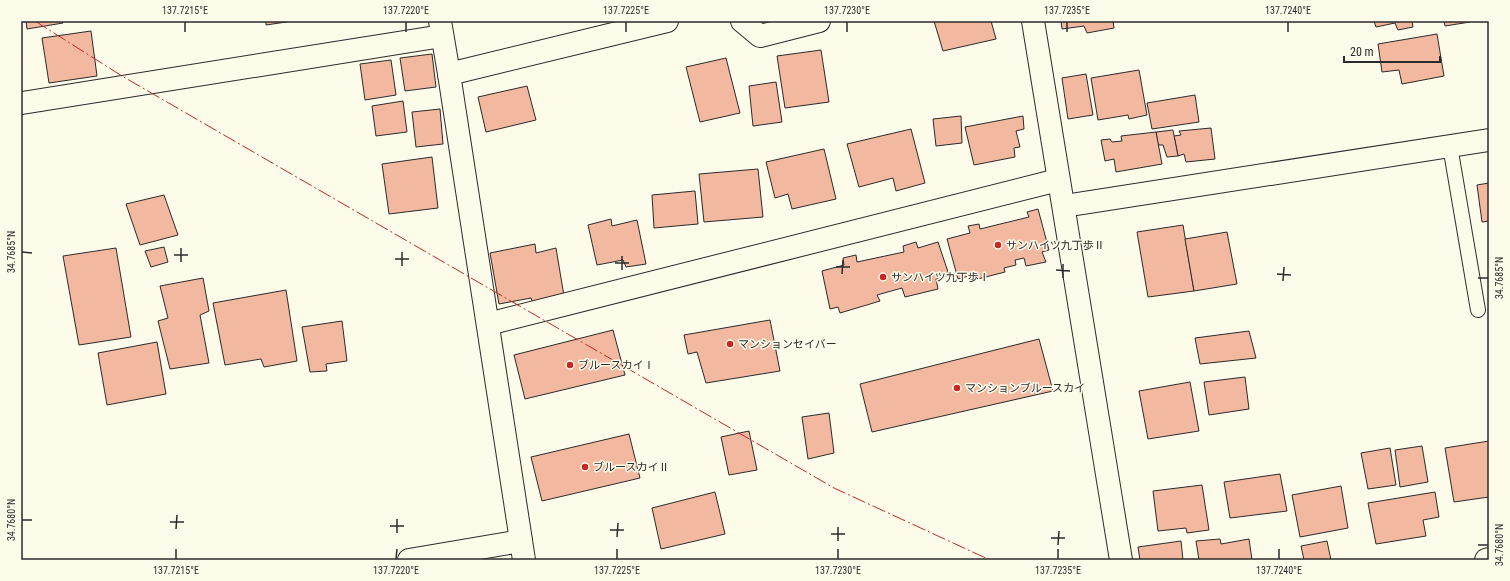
<svg xmlns="http://www.w3.org/2000/svg" width="1510" height="581" viewBox="0 0 1510 581" font-family="'Roboto Condensed','Noto Sans JP',sans-serif">
<style>
.building{fill:#f2b8a0;stroke:#2b2b2b}
.lines{fill:none;stroke-linecap:round;stroke-linejoin:round}
.service-casing{stroke:#2b2b2b;stroke-width:16}
.minor-casing{stroke:#2b2b2b;stroke-width:24}
.tertiary-casing{stroke:#2b2b2b;stroke-width:24}
.service{stroke:#fdfbea;stroke-width:14}
.minor{stroke:#fdfbea;stroke-width:22}
.tertiary{stroke:#fdfbea;stroke-width:22}
.power{stroke:#c62828;stroke-width:1;stroke-dasharray:14 3 2 3;stroke-linecap:butt}
.ticks{fill:none;stroke:#2b2b2b;stroke-width:1.5}
.poi-dot{fill:#c62828;stroke:#fdfbea;stroke-width:1.5}
.labels{text-anchor:middle;dominant-baseline:central;stroke-width:3;stroke-linejoin:round;paint-order:stroke}
.poi-label{font-size:11px;fill:#2b2b2b;stroke:#fdfbea;text-anchor:start}
.neatline{fill:none;stroke:#2b2b2b;stroke-width:1.5}
.ticks-label{font-size:10px;text-anchor:middle;fill:#2b2b2b}
</style>
<rect width="100%" height="100%" fill="#fdfbea"/>
<g class="building">
<polygon points="26,21 62,21 63,23 27,29"/>
<polygon points="266,21 293,21 266,25"/>
<polygon points="934,21 991,21 996,39 943,51"/>
<polygon points="1061,21 1113,21 1114,28 1087,33 1084,26 1062,29"/>
<polygon points="1374,21 1412,21 1413,27 1398,30 1395,23 1376,27"/>
<polygon points="1444,21 1470,21 1470,22 1445,26"/>
<polygon points="91,31 97,76 49,83 42,38"/>
<polygon points="1437,34 1444,76 1402,84 1399,70 1382,72 1378,44"/>
<polygon points="821,50 829,102 785,108 777,56"/>
<polygon points="432,54 436,87 405,91 400,58"/>
<polygon points="726,58 740,113 700,122 686,67"/>
<polygon points="391,60 396,95 365,100 360,64"/>
<polygon points="1139,70 1147,115 1129,119 1128,115 1098,120 1091,78"/>
<polygon points="1086,74 1093,115 1068,119 1062,78"/>
<polygon points="776,82 782,122 753,126 749,86"/>
<polygon points="527,86 536,120 486,132 478,97"/>
<polygon points="1195,95 1199,122 1152,129 1147,103"/>
<polygon points="403,101 407,132 376,136 372,106"/>
<polygon points="440,109 443,144 416,147 412,112"/>
<polygon points="961,116 962,143 936,146 933,119"/>
<polygon points="1023,116 1024,129 1016,131 1020,147 1014,148 1015,157 974,165 965,127"/>
<polygon points="1211,128 1215,159 1186,162 1184,154 1178,156 1174,136 1181,135 1179,131"/>
<polygon points="911,129 925,183 896,191 893,178 859,187 847,144"/>
<polygon points="1173,130 1178,156 1167,157 1163,145 1158,145 1156,132"/>
<polygon points="1156,132 1162,164 1116,172 1114,159 1105,161 1101,140 1110,139 1112,142 1122,141 1121,136"/>
<polygon points="824,149 836,199 792,209 788,194 775,198 766,162"/>
<polygon points="432,157 438,208 389,214 382,164"/>
<polygon points="758,169 763,217 704,222 699,174"/>
<polygon points="1489,183 1489,221 1482,222 1477,185"/>
<polygon points="695,191 698,224 654,228 652,195"/>
<polygon points="164,195 178,235 140,245 126,204"/>
<polygon points="1038,209 1049,250 1042,252 1046,262 1026,266 1024,258 1015,260 1016,265 1004,268 1005,272 970,281 969,276 958,279 947,239 970,233 968,226 979,224 980,229 1029,217 1027,212"/>
<polygon points="611,219 612,226 637,220 646,264 626,267 623,260 597,265 588,225"/>
<polygon points="1183,225 1194,291 1148,297 1137,232"/>
<polygon points="1227,232 1237,284 1194,291 1185,239"/>
<polygon points="916,242 918,248 938,242 949,275 936,279 938,289 905,297 902,288 877,295 880,301 840,313 838,307 830,309 822,271 844,265 843,258 856,255 857,262 904,252 903,246"/>
<polygon points="535,244 536,253 556,248 564,296 533,304 531,298 499,304 490,253"/>
<polygon points="164,247 168,262 151,267 145,251"/>
<polygon points="116,248 131,337 79,345 63,256"/>
<polygon points="203,278 209,311 200,315 209,363 170,369 158,321 168,318 160,286"/>
<polygon points="286,290 297,361 264,367 261,359 225,365 213,303"/>
<polygon points="770,320 780,371 706,383 697,352 688,354 684,335"/>
<polygon points="342,321 347,361 326,364 327,371 310,372 302,327"/>
<polygon points="613,330 625,375 525,399 514,355"/>
<polygon points="1249,331 1256,358 1200,364 1195,338"/>
<polygon points="1039,339 1053,391 872,432 860,384"/>
<polygon points="157,342 166,394 107,405 98,353"/>
<polygon points="1245,377 1249,409 1209,415 1204,382"/>
<polygon points="1190,382 1199,431 1148,439 1139,391"/>
<polygon points="829,413 834,453 808,459 802,417"/>
<polygon points="749,431 757,470 729,475 721,437"/>
<polygon points="629,434 640,478 542,501 531,457"/>
<polygon points="1489,441 1489,497 1454,502 1445,448"/>
<polygon points="1422,446 1428,482 1400,487 1395,450"/>
<polygon points="1390,448 1396,485 1368,489 1361,453"/>
<polygon points="1280,474 1287,511 1230,518 1224,482"/>
<polygon points="1202,485 1209,530 1187,533 1186,528 1158,531 1153,491"/>
<polygon points="1341,486 1348,528 1300,537 1292,495"/>
<polygon points="715,492 725,534 661,549 652,508"/>
<polygon points="1435,492 1439,517 1423,520 1426,536 1376,544 1368,503"/>
<polygon points="1220,539 1221,544 1249,539 1252,560 1199,560 1196,541"/>
<polygon points="1181,541 1183,560 1140,560 1138,547"/>
<polygon points="1327,541 1331,560 1304,560 1301,546"/>
</g>
<g class="lines">
<g class="service-casing">
<polyline id="service" points="1450,146 1478,310"/>
</g>
<g class="minor-casing">
<g id="minor">
<polyline points="440,21 449,74 524,560"/>
<polyline points="742,21 760,36 819,21"/>
<polyline points="1033,21 1121,560"/>
<polyline points="449,74 667,21"/>
<polyline points="22,103 442,36"/>
<polyline points="488,324 1058,180"/>
<polyline points="409,560 521,541"/>
<polyline points="1486,560 1489,559"/>
</g>
</g>
<g class="tertiary-casing">
<polyline id="tertiary" points="1064,206 1489,140"/>
</g>
<use href="#service" class="service"/>
<use href="#minor" class="minor"/>
<use href="#tertiary" class="tertiary"/>
<polyline class="power" points="35,21 122,76 834,488 990,560"/>
</g>
<path class="ticks" d="M185,32V22M406,32V22M626,32V22M847,32V22M1067,32V22M1288,32V22M22,252L32,253M174,255H188M395,259H409M181,262V248M615,263H629M402,266V252M836,267H850M622,270V256M1056,270L1070,271M842,274L843,260M1277,274L1291,275M1063,278V264M1478,278H1488M1283,281L1284,267M22,520H32M170,522H184M390,526H404M176,529L177,515M610,530H624M397,533V519M831,534H845M617,537L618,523M1051,538H1065M838,541V527M1058,545L1059,531M1478,545H1488M176,559V549M396,559L397,549M617,559V549M838,559V549M1058,559V549M1279,559V549"/>
<g class="poi-dot">
<circle cx="998" cy="245" r="4"/>
<circle cx="883" cy="277" r="4"/>
<circle cx="730" cy="344" r="4"/>
<circle cx="570" cy="365" r="4"/>
<circle cx="957" cy="388" r="4"/>
<circle cx="585" cy="467" r="4"/>
</g>
<g class="labels">
<g class="poi-label">
<text x="1006" y="245">サンハイツ九丁歩Ⅱ</text>
<text x="891" y="277">サンハイツ九丁歩Ⅰ</text>
<text x="738" y="344">マンションセイバー</text>
<text x="578" y="365">ブルースカイⅠ</text>
<text x="965" y="388">マンションブルースカイ</text>
<text x="593" y="467">ブルースカイⅡ</text>
</g>
</g>
<rect width="1510" height="581" fill="none" stroke="#fdfbea" stroke-width="44"/>
<path d="M1344 56v6h96v-6" fill="none" stroke="#2b2b2b" stroke-width="2"/>
<text x="1350" y="56" font-size="12" fill="#2b2b2b" stroke="#fdfbea" stroke-width="3" paint-order="stroke">20 m</text>
<rect x="22" y="22" width="1466" height="537" class="neatline"/>
<g class="ticks-label">
<text x="185" y="14">137.7215°E</text>
<text x="406" y="14">137.7220°E</text>
<text x="626" y="14">137.7225°E</text>
<text x="847" y="14">137.7230°E</text>
<text x="1067" y="14">137.7235°E</text>
<text x="1288" y="14">137.7240°E</text>
<text transform="translate(11 252) rotate(-90)" y="4">34.7685°N</text>
<text transform="translate(1499 278) rotate(-90)" y="4">34.7685°N</text>
<text transform="translate(11 520) rotate(-90)" y="4">34.7680°N</text>
<text transform="translate(1499 545) rotate(-90)" y="4">34.7680°N</text>
<text x="176" y="574">137.7215°E</text>
<text x="396" y="574">137.7220°E</text>
<text x="617" y="574">137.7225°E</text>
<text x="838" y="574">137.7230°E</text>
<text x="1058" y="574">137.7235°E</text>
<text x="1279" y="574">137.7240°E</text>
</g>
</svg>
